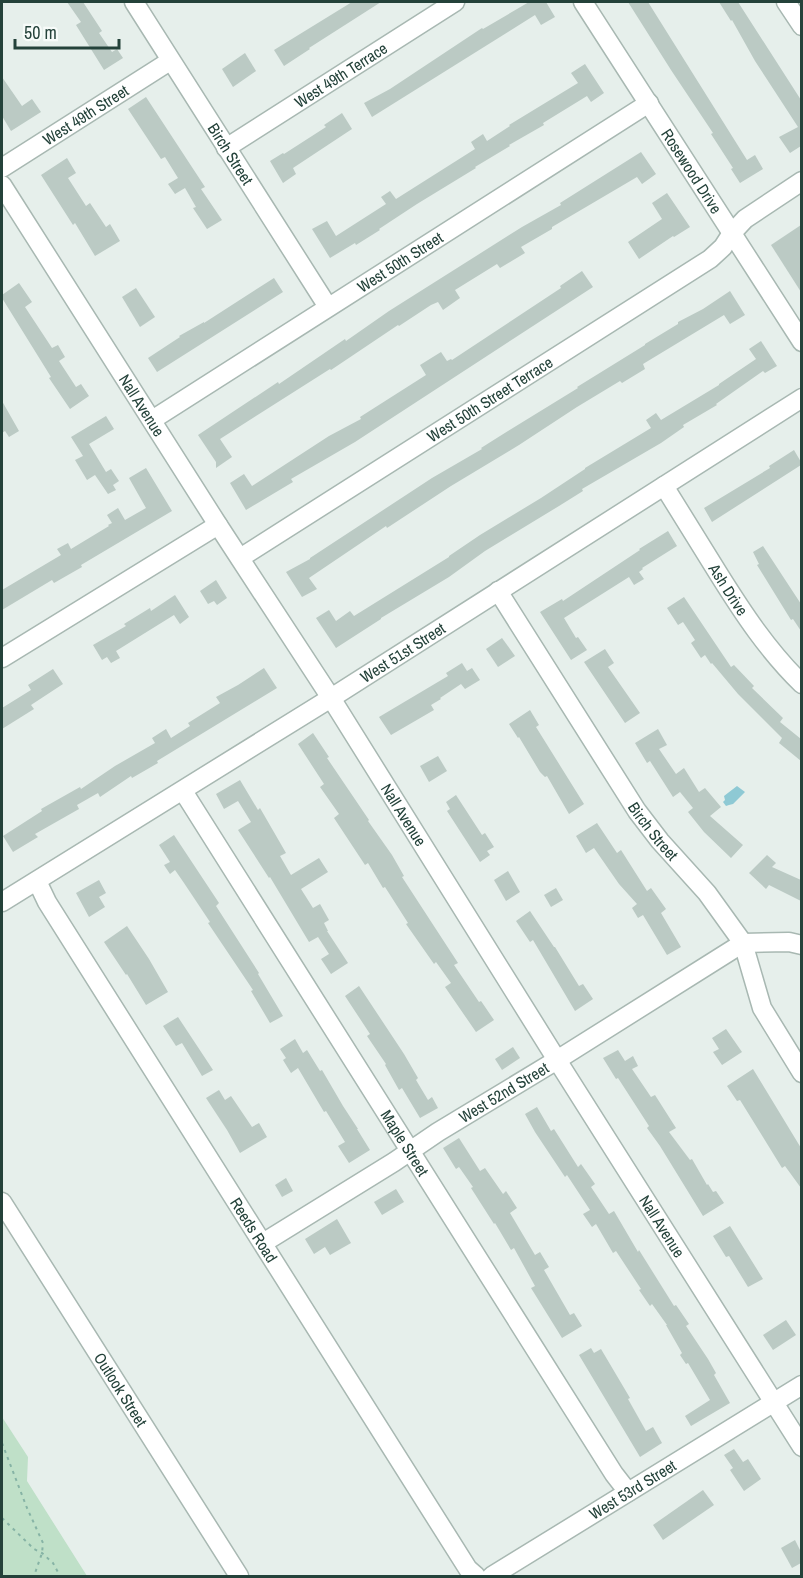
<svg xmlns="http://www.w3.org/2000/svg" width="803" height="1578" viewBox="0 0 803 1578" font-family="'Archivo Narrow',sans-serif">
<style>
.green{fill:#bfe0c8}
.water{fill:#8ec9d4}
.building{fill:#bbcac4}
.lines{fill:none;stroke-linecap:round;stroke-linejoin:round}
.minor-casing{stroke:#a8b8b2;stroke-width:21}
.path{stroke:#86b3a5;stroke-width:2;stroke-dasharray:3 4.5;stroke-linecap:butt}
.minor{stroke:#fff;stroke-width:18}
.labels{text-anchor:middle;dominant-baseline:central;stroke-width:6;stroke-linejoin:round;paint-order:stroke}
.street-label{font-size:16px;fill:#24423a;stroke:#f7fbf9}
</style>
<rect width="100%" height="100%" fill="#e6efeb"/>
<polygon class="green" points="2,1417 28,1457 27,1481 87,1576 2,1576"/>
<polygon class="water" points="737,786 745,792 733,804 729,805 726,806 723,802 725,800 724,796"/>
<g class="building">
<polygon points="67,2 83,2 102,31 99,33 112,52 117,49 123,58 104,70 76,25 81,22"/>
<polygon points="352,2 381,2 309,48 310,49 284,66 274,50"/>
<polygon points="529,2 546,2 555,17 541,25 535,15 372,117 364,103 390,89 482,28 483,29"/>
<polygon points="628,2 648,2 747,160 755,155 763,169 740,183 731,169 733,168 711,134 713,133 671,70"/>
<polygon points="719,2 738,2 801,100 801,146 790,153 779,137 798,127 755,61 732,20 731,21"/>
<polygon points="245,53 256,71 233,87 222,69"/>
<polygon points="585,64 604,93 591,102 587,96 543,123 544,125 509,145 510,146 475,167 476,168 417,204 379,229 380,230 356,245 355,243 330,258 312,229 327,221 336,236 386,204 381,197 390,191 396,199 475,149 471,142 483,134 487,141 510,126 509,125 578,83 571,73"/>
<polygon points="2,77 22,106 32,99 41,112 11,131 2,116"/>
<polygon points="146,97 205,187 201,189 222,220 207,229 193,208 196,207 185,188 175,194 168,184 178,178 165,157 161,159 128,109"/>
<polygon points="342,113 352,129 293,168 296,174 283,183 270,161 283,153 284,154 326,127 324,125"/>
<polygon points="641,152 656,174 642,184 637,177 552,227 552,229 521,247 525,253 500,268 497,264 455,290 460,298 443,310 438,302 431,305 399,326 398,325 331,370 330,369 220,439 232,457 216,468 216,462 198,435 278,382 279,384 345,339 346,341 389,311 522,227 561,205 560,203"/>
<polygon points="67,158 76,173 68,178 86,206 90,203 106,227 110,224 120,241 95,256 75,223 73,225 41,175"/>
<polygon points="667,193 690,227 674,237 673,236 639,259 628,242 662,219 652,203"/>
<polygon points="801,225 801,292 771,245"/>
<polygon points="582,271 593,287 355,442 291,479 293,482 246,510 230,483 244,474 252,486 329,436 361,419 360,417 426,375 420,365 441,352 447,361 451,359 452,360 561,288 560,286"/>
<polygon points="274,278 283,292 157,372 148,358 180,337 179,336 204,322 204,323"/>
<polygon points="19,283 32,302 25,307 52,348 58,345 65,357 59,361 76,387 81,384 89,396 70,409 49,378 51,377 2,298 2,295"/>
<polygon points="136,288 155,317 140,327 122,297"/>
<polygon points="730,291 745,315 730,324 724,315 643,364 645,369 622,383 620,381 577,407 519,445 451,486 387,528 386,526 309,578 317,589 302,597 286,572 310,559 310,558 432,478 482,449 481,448 500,436 578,388 577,387 645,345 645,344 678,324 678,322 703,309"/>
<polygon points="761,341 777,366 765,373 763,371 716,404 717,405 683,425 684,427 661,443 582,489 583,491 559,506 485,551 449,577 381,618 381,619 336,648 316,618 329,610 336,621 350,611 354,616 449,557 449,556 480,535 541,498 585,469 585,468 651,428 646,420 656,413 661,420 719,385 719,384 756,359 749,349"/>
<polygon points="2,401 19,431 9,437 5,431 2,433"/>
<polygon points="106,416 114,429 89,444 106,472 111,469 119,481 113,485 116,490 108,494 95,475 87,480 75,460 83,456 71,437"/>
<polygon points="794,450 801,462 801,465 712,522 704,508 770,468 769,466"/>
<polygon points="146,468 172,511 81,565 82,567 54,583 52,580 2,610 2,590 61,555 57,549 68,543 71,549 109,526 108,525 112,523 107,515 118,508 125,520 146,508 129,478"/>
<polygon points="668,531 677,546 642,568 643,569 639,572 644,579 634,585 629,577 564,618 576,638 578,637 587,650 571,660 540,612 562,599 563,601 640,550 639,549"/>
<polygon points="763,546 801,604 801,631 793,619 791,620 757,565 759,564 753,552"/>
<polygon points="216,580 227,598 217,605 214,601 208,604 200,591"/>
<polygon points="175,595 189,617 180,624 174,615 116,651 120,658 111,663 107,657 102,660 93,645 126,626 124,624 150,608 151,611"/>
<polygon points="684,597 731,667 734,665 754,686 752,688 783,718 780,722 801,739 801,761 779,743 782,738 738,694 712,663 711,664 705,655 701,658 691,643 695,640 683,622 678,625 667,608"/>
<polygon points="502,638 515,656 498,667 486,649"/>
<polygon points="605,649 614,663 608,667 640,713 625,723 584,662"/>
<polygon points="462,663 467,671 472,668 480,680 465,689 461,684 440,698 441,699 431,705 434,710 391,735 379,717 448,676 446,673"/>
<polygon points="264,668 277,688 157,761 158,763 132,778 131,776 100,797 98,793 77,805 79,809 35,834 38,837 13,852 3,836 42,811 41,809 80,787 81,789 115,766 155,743 152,738 166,729 171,738 190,726 188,723 220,703 216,697 238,685"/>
<polygon points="53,669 63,684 31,705 34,709 2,729 2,708 31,690 28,685"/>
<polygon points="530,710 539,725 536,727 584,804 569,814 547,776 545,777 540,772 519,737 518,738 509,724"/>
<polygon points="658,729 667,745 659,749 676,774 684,768 699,792 705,788 721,807 710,816 743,845 731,858 704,832 688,812 693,808 680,792 673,797 650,761 647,763 635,743"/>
<polygon points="313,733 329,757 327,758 369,820 368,821 392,855 404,876 402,877 458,963 454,965 479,1002 481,1001 494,1020 476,1032 445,987 451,983 436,962 434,964 406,924 408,923 385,887 383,888 368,863 365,865 334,818 339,814 320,787 324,784 298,744"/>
<polygon points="438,756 447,771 429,782 420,766"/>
<polygon points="240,780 258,810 260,808 286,853 280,856 291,875 319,858 328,872 301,889 313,908 320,904 329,920 324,923 328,931 327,931 348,963 331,974 321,959 329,954 318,937 309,942 270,877 269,878 238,830 251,822 238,801 224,809 216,794"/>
<polygon points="456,795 482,835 485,833 494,847 487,851 490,855 480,862 447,811 450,809 446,802"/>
<polygon points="597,823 617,853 621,850 647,891 651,888 666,909 661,913 681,947 667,955 643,915 638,918 632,908 637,904 619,884 594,848 586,853 576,836"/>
<polygon points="174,835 219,903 216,906 259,973 258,974 283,1016 270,1023 251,991 253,990 208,923 210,922 184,883 175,870 170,874 164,865 170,862 159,845"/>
<polygon points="767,855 776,863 772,867 801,880 801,901 769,885 766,889 749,873"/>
<polygon points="508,871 520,892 506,901 494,880"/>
<polygon points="99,880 106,893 99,897 105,907 89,917 76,893"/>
<polygon points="556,888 563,900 551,907 544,895"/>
<polygon points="530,911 554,947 555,947 579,986 583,984 593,999 575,1011 533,940 530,942 516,921"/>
<polygon points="127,926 149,959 168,992 146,1005 127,974 126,975 104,942"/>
<polygon points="359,986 404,1054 418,1078 416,1080 428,1100 432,1097 438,1108 420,1118 402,1088 399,1090 385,1065 386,1064 367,1036 370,1034 345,996"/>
<polygon points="178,1017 213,1070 202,1076 182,1043 176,1046 163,1026"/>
<polygon points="726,1029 742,1052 722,1065 713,1052 719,1049 712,1038"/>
<polygon points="295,1039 303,1053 307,1050 320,1071 322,1070 343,1106 358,1129 357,1129 370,1150 349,1163 338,1146 345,1142 326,1111 324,1112 298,1068 291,1073 283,1060 286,1058 280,1049"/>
<polygon points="513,1047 520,1058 502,1070 495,1059"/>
<polygon points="618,1050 625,1061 633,1056 638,1066 632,1069 651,1097 655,1095 676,1128 669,1132 690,1160 692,1159 707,1185 708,1184 713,1192 716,1191 724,1203 703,1216 660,1146 647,1128 649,1126 618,1078 616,1079 603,1058"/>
<polygon points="753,1069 801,1148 801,1188 785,1166 782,1168 740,1100 737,1101 727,1086"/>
<polygon points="219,1090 225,1100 231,1096 252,1127 259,1123 267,1137 240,1153 227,1130 206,1098"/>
<polygon points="537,1107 551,1131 554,1129 578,1167 581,1164 595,1184 591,1187 609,1214 614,1211 638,1252 639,1250 674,1306 676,1305 689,1324 686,1326 708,1359 716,1373 714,1375 730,1403 691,1426 685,1416 710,1400 688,1363 686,1364 680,1355 682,1353 666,1325 667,1325 652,1304 650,1306 639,1290 641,1289 616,1251 613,1253 596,1224 592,1227 583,1214 590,1210 567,1175 565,1177 535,1132 525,1114"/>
<polygon points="459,1138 480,1171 485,1168 503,1194 506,1191 517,1208 510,1213 535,1255 540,1252 549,1267 544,1270 570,1315 574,1313 582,1326 562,1338 531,1288 535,1286 514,1248 511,1250 495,1223 494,1224 471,1188 473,1187 459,1167 456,1169 443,1148"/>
<polygon points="286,1178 293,1191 282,1197 275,1185"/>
<polygon points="396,1189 404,1202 382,1215 374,1202"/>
<polygon points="337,1219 351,1243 330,1255 325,1247 314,1254 305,1239"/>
<polygon points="730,1226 763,1279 748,1287 729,1256 726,1257 713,1236"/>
<polygon points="786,1320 796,1335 773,1350 763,1335"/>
<polygon points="591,1348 594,1353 601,1349 630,1398 628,1399 646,1431 653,1427 662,1443 640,1457 579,1355"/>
<polygon points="734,1449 743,1462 748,1459 761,1479 744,1491 730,1470 733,1468 724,1455"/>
<polygon points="703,1490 714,1505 663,1540 653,1525"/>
<polygon points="795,1540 801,1552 801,1563 792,1568 781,1548"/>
</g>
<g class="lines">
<g class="minor-casing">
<g id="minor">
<path id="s1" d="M134,2L328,307"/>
<path id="s2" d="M583,2L802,342"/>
<polyline points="786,2 802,26"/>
<path id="s3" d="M226,148L455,2"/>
<path id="s4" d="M2,168L170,61"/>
<path id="s5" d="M2,185L218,525L331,698L557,1060L802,1447"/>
<path id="s6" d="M152,420L649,103"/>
<path id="s7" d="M664,486C682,515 700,544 718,573C743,613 768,651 802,684"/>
<path id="s8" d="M240,558L710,259L723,247L732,233L745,219L802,181"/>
<path id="s9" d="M498,591L637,811L660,841L707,893L743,943L762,1008L802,1073"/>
<polyline points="2,658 218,525"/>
<path id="s10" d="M183,791L614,1474L628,1492"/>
<path id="s11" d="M37,881L47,902L468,1569L476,1576"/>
<path id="s12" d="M2,902L339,693L802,398"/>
<path id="s13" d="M2,1202L239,1576"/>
<path id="s14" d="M263,1243L394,1162L438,1132L557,1060L743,943L789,942L802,945"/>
<path id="s15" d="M492,1576L802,1385"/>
</g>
</g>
<g class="path">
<polyline points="2,1443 27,1508 43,1543 42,1553 34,1576"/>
<polyline points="2,1518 34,1549 42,1553 53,1563 60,1576"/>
</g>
<use href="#minor" class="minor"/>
</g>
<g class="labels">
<g class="street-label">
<text stroke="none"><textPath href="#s3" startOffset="136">West 49th Terrace</textPath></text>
<text stroke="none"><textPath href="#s4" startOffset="99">West 49th Street</textPath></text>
<text stroke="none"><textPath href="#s1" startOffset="180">Birch Street</textPath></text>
<text stroke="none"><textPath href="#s2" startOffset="201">Rosewood Drive</textPath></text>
<text stroke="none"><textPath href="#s6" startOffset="294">West 50th Street</textPath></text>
<text stroke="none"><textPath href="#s8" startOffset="296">West 50th Street Terrace</textPath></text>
<text stroke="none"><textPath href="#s5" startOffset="261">Nall Avenue</textPath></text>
<text stroke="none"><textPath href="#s7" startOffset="122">Ash Drive</textPath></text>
<text stroke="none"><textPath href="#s12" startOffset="472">West 51st Street</textPath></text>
<text stroke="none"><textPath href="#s5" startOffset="747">Nall Avenue</textPath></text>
<text stroke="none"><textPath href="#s9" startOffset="286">Birch Street</textPath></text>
<text stroke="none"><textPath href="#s14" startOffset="284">West 52nd Street</textPath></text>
<text stroke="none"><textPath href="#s10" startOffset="416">Maple Street</textPath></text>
<text stroke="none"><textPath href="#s5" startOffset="1233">Nall Avenue</textPath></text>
<text stroke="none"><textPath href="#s11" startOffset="411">Reeds Road</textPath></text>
<text stroke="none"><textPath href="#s13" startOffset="222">Outlook Street</textPath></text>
<text stroke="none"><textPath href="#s15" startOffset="165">West 53rd Street</textPath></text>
</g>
</g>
<rect width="803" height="1578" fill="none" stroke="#24423a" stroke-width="6"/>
<path d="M15 39v9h104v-9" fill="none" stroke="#24423a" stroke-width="3"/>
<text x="24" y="39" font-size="18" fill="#24423a" stroke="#f7fbf9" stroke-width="4.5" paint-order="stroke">50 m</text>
</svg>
